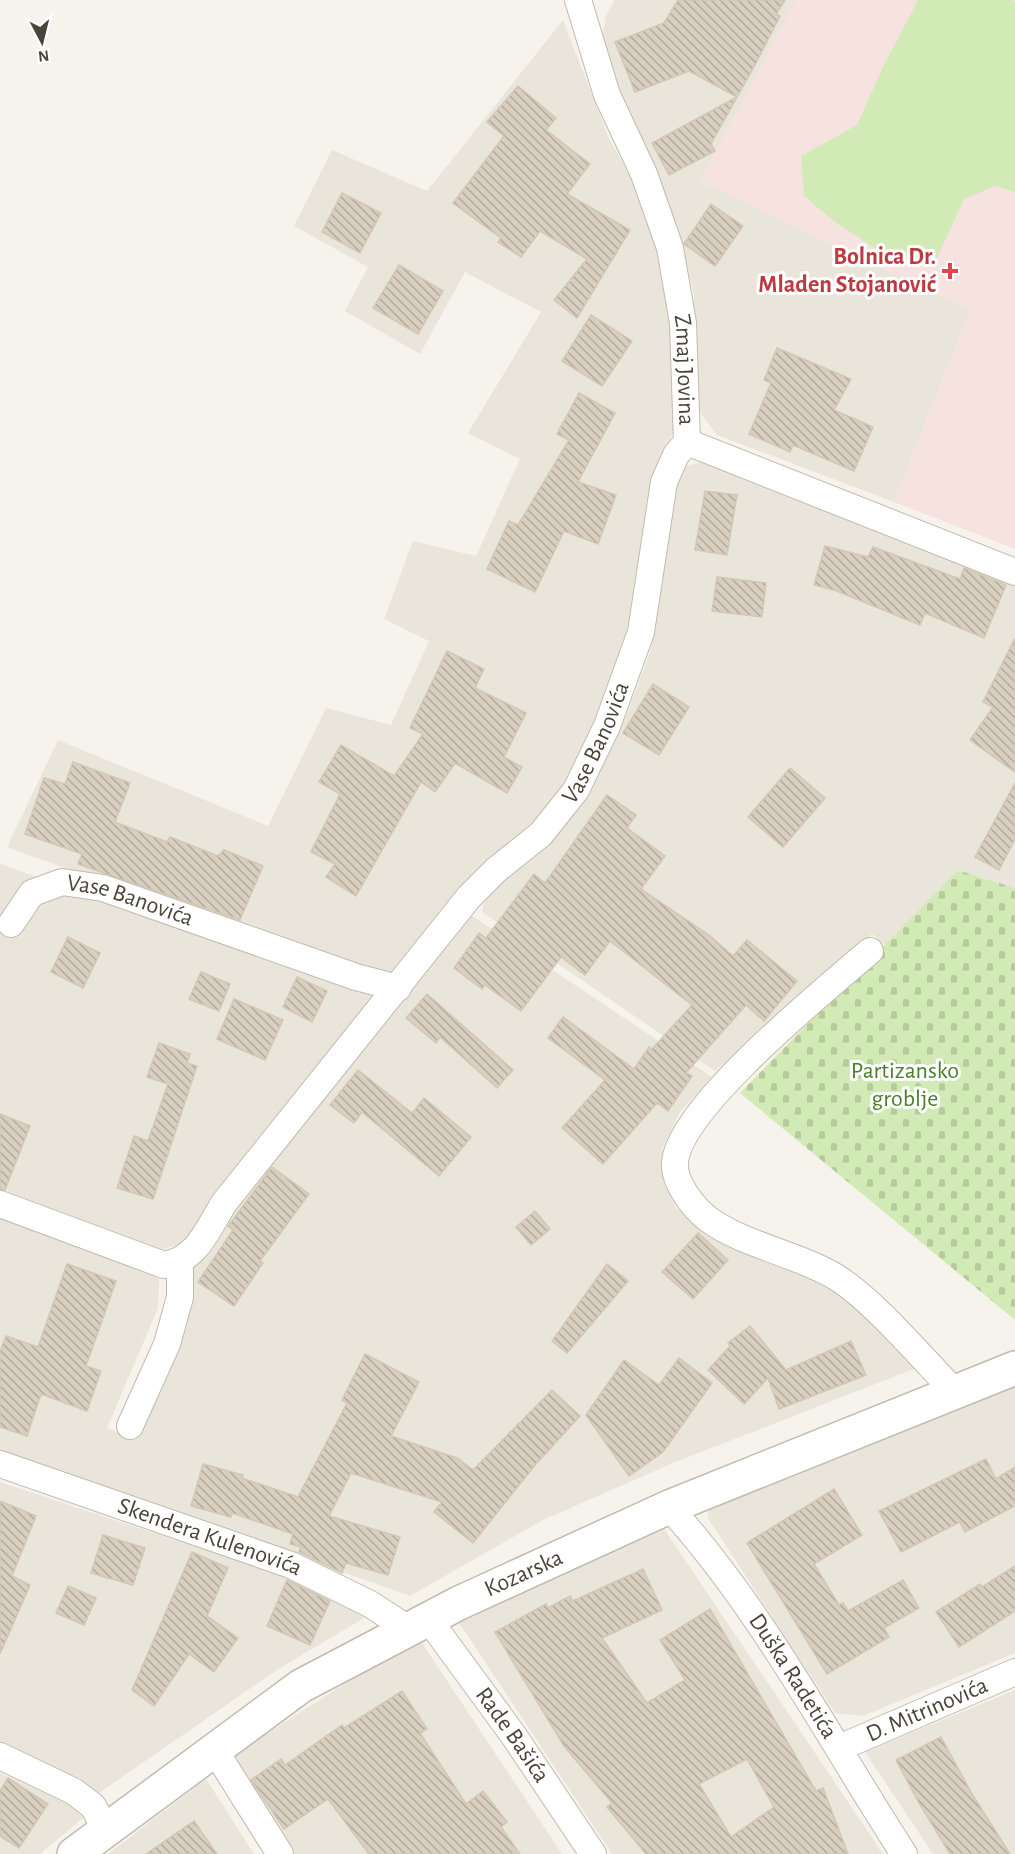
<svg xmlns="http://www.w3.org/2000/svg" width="1015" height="1854" viewBox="0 0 1015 1854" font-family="'Alegreya Sans',sans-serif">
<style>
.residential{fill:#eae5da}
.medical{fill:#f6e3e0}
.green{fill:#d2eab5}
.cemetery{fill:url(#cemetery-stones)}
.building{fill:url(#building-back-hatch);stroke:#d3c7b4;stroke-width:1.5;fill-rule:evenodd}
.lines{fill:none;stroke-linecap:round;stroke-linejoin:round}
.minor-casing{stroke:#c2bbae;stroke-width:28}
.tertiary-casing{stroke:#c2bbae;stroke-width:36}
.minor{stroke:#fff;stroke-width:26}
.tertiary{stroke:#fff;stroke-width:33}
.health-dot{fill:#e0444e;stroke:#fff;stroke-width:2}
.labels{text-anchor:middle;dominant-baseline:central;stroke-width:6;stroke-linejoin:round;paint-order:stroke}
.health-label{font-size:24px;font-weight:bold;fill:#be3a42;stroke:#fff;text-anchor:end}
.street-label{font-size:24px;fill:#4b4439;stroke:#fff}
.park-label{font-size:24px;fill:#4a7f2a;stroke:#fff}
</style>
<defs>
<pattern id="cemetery-stones" width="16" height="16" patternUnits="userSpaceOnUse" patternTransform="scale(1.5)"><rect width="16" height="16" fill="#d2eab5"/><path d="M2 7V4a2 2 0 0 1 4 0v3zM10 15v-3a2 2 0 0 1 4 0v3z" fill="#b6ca9c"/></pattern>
<pattern id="building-back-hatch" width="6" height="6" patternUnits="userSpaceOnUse" patternTransform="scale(1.5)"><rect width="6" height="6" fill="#d8cfc1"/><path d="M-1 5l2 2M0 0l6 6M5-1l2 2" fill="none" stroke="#b1aa9e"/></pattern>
</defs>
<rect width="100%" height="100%" fill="#f6f3ec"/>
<g class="residential">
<polygon points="615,0 801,0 700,181 970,310 894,502 717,435 700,412 691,362 694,293 670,214 628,130 601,42 606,15"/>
<polygon points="563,20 608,136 651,215 672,305 676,425 646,501 649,545 636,628 584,773 538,828 482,864 450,899 391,980 238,931 7,847 58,740 268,826 326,708 391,725 429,641 384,619 413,541 476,556 520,459 468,433 541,312 465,272 420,354 345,311 368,267 294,226 332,150 427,191"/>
<polygon points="704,461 1015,579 1015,888 958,870 886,946 872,934 715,1071 482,912 488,883 587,795 627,714 651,649 662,563 666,503 683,467"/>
<polygon points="0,864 377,995 185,1242 152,1253 0,1201"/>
<polygon points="465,911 712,1077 680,1112 662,1149 663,1181 676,1208 715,1231 831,1284 919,1367 673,1463 543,1520 410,1596 0,1450 0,1214 160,1267 158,1308 107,1428 133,1439 184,1324 186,1272"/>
<polygon points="1015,1385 1015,1653 863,1716 835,1713 708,1518 708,1504"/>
<polygon points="0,1482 381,1608 280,1668 99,1793 0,1750"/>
<polygon points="656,1517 883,1854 612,1854 458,1621"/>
<polygon points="418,1637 562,1854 292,1854 230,1757"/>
<polygon points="1015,1690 1015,1854 933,1854 865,1752"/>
<polygon points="0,1773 89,1813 40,1854 0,1854"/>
<polygon points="206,1779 254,1854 108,1854"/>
</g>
<polygon class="medical" points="796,0 1015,0 1015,549 894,502 970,310 700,181"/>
<polygon class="green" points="918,0 1013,0 1015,2 1015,192 995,186 964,199 936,260 881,252 835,222 804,196 801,156 857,125 883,67"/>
<polygon class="cemetery" points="958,870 1015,888 1015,1320 740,1093"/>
<g class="building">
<polygon points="678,0 785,0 776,14 780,16 756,63 711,144 715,151 669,175 652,143 737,97 689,71 635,92 615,42 664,23"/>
<polygon points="518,86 556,118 546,130 590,164 567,194 630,230 577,318 554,300 587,259 540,231 521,257 498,242 501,238 453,203 504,136 487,122"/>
<polygon points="342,193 381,213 360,253 322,232"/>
<polygon points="711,204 743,226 715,266 684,244"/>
<polygon points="399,265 443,291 418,334 373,308"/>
<polygon points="591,315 632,341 602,386 562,361"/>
<polygon points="777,348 851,379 834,410 873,427 854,471 793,445 790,452 749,434 771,383 764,380"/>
<polygon points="579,393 615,413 578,482 616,495 598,544 564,531 535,592 487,569 509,521 518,525 569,440 557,434"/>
<polygon points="705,491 737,495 727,555 695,550"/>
<polygon points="825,546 868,557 873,547 960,579 964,568 1006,585 984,638 925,613 920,625 837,591 814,585"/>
<polygon points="717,577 766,583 762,617 712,611"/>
<polygon points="1015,638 1015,772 970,740 993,707 983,702"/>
<polygon points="447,651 484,669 475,688 526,713 504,757 522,767 507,793 455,763 435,792 421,782 356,896 326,877 335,864 311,852 340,794 319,782 341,745 394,776 423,734 410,728"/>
<polygon points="653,684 689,707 659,755 623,733"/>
<polygon points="73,762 130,783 115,822 167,842 170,837 218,856 224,850 263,866 240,920 78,864 82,854 25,834 44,778 65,784"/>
<polygon points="790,768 825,798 783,847 748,817"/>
<polygon points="1015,783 1015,839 999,870 975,857"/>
<polygon points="607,795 636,815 627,828 665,856 641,889 709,935 733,956 747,940 797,981 764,1021 746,1005 686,1073 692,1076 668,1111 657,1103 603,1164 562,1128 605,1080 548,1038 563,1017 634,1069 649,1047 652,1049 692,1005 610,941 585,975 561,957 521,1011 485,985 482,989 454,968 479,933 486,938 534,874 545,883"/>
<polygon points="68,937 100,953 83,988 51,972"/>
<polygon points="201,972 230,984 219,1011 189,999"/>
<polygon points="297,977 327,991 312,1022 283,1007"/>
<polygon points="427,994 513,1070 497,1088 440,1037 436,1043 406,1018"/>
<polygon points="234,999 283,1020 265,1060 217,1039"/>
<polygon points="159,1043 190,1054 187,1063 197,1066 153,1199 117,1188 134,1136 148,1141 168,1084 147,1077"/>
<polygon points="358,1070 412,1113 424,1098 471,1137 439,1176 362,1112 354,1123 330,1105"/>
<polygon points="0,1114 30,1126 5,1190 0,1189"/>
<polygon points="272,1167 309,1194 260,1261 263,1263 234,1306 198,1282 233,1230 228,1226"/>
<polygon points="535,1211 550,1229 531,1245 516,1227"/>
<polygon points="698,1233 728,1260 693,1299 662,1272"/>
<polygon points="67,1264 116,1281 86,1366 101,1371 87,1411 41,1394 27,1436 0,1427 0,1352 6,1336 38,1347"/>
<polygon points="607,1264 628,1281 567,1353 552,1341"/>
<polygon points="750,1326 786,1370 851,1341 866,1375 779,1409 768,1378 744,1404 708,1370 730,1346 728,1343"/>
<polygon points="365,1354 419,1382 391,1436 457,1458 473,1470 552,1390 580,1416 535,1465 473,1543 434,1512 442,1502 351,1473 329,1516 400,1537 388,1575 346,1563 342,1573 299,1552 301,1547 290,1544 293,1534 232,1513 231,1517 191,1506 203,1464 243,1475 242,1478 298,1497 347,1403 342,1400"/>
<polygon points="679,1358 712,1383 663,1452 629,1476 586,1415 624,1360 659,1385"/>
<polygon points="986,1459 996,1479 1015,1467 1015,1506 965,1532 960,1522 901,1552 879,1511"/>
<polygon points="834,1489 862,1535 814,1564 839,1605 843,1603 848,1611 903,1580 919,1608 884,1628 889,1637 827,1674 747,1543"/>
<polygon points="0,1501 36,1516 12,1576 30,1585 0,1654"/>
<polygon points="103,1535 145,1548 133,1585 91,1573"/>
<polygon points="192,1552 228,1568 207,1616 238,1638 214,1672 189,1654 154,1706 132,1690"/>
<polygon points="1015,1566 1015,1611 959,1647 936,1612 980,1584 982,1587"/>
<path d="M643,1569L662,1610L602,1638L647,1703L685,1680L660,1640L710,1609L816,1791L823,1788L848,1854H646L607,1807L612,1803L564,1746L495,1632L546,1604L548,1608L570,1596L573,1601ZM747,1759L774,1807L731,1837L699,1784Z"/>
<polygon points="287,1580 330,1601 310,1645 267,1626"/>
<polygon points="68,1586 96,1598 84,1625 56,1613"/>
<polygon points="402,1691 427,1729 420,1733 466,1804 483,1791 507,1822 501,1827 520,1854 369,1854 328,1799 284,1829 251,1780 281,1759 285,1765 342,1725 344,1728"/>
<polygon points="941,1737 972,1794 1010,1854 950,1854 919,1803 896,1760"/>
<polygon points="8,1778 48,1804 19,1848 0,1836 0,1791"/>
<polygon points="194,1821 217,1854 146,1854"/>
</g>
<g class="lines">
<g class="minor-casing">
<g id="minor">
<path id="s1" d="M578,0L607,95L644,174L670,248L683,323L687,442L1015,572"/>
<path id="s2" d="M11,924L32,893L62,882L103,888L356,977L398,988"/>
<path d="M870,951C825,990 680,1107 675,1162C673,1182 693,1207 708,1219C743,1245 798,1254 836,1277C874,1301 922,1358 954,1391"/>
<path id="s3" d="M0,1204L164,1265C198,1259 207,1230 224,1203L469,897L496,870L541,834L576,790L607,726L641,632L664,482L676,455L687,442"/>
<polyline points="130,1426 167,1344 180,1297 180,1262"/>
<path id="s4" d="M0,1464L291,1565L370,1604L410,1630"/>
<path id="s5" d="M669,1507C763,1611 828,1737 904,1854"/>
<path id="s6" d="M429,1620L514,1736L593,1854"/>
<path id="s7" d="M839,1748L1015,1672"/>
<polyline points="214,1749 280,1854"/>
<polyline points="0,1756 73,1791 93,1806 105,1829"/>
</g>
</g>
<g class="tertiary-casing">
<g id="tertiary">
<path id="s8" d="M74,1854L301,1686L459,1603L669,1507L1015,1368"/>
</g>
</g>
<use href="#minor" class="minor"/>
<use href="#tertiary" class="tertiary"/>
</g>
<path class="health-dot" d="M947 262h6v6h6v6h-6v6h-6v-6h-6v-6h6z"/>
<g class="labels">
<g class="health-label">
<text x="936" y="257">Bolnica Dr.<tspan x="936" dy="28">Mladen Stojanović</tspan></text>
</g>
<g class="street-label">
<text stroke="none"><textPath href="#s1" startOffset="388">Zmaj Jovina</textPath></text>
<text stroke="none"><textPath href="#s3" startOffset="860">Vase Banovića</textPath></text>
<text stroke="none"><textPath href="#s2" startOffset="140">Vase Banovića</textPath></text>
<text stroke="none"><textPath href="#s4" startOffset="222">Skendera Kulenovića</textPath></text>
<text stroke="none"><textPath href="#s8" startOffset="532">Kozarska</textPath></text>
<text stroke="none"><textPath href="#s5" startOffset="210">Duška Radetića</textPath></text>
<text stroke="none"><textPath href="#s7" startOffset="96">D. Mitrinovića</textPath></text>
<text stroke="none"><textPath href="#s6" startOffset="142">Rade Bašića</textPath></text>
</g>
<g class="park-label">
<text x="905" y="1071">Partizansko<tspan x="905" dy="28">groblje</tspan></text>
</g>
</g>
<g transform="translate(42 42) rotate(173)" stroke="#ffffff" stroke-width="4.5" paint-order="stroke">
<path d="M0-4.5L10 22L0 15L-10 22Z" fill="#4b4439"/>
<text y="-9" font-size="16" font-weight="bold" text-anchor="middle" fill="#4b4439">N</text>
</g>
</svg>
